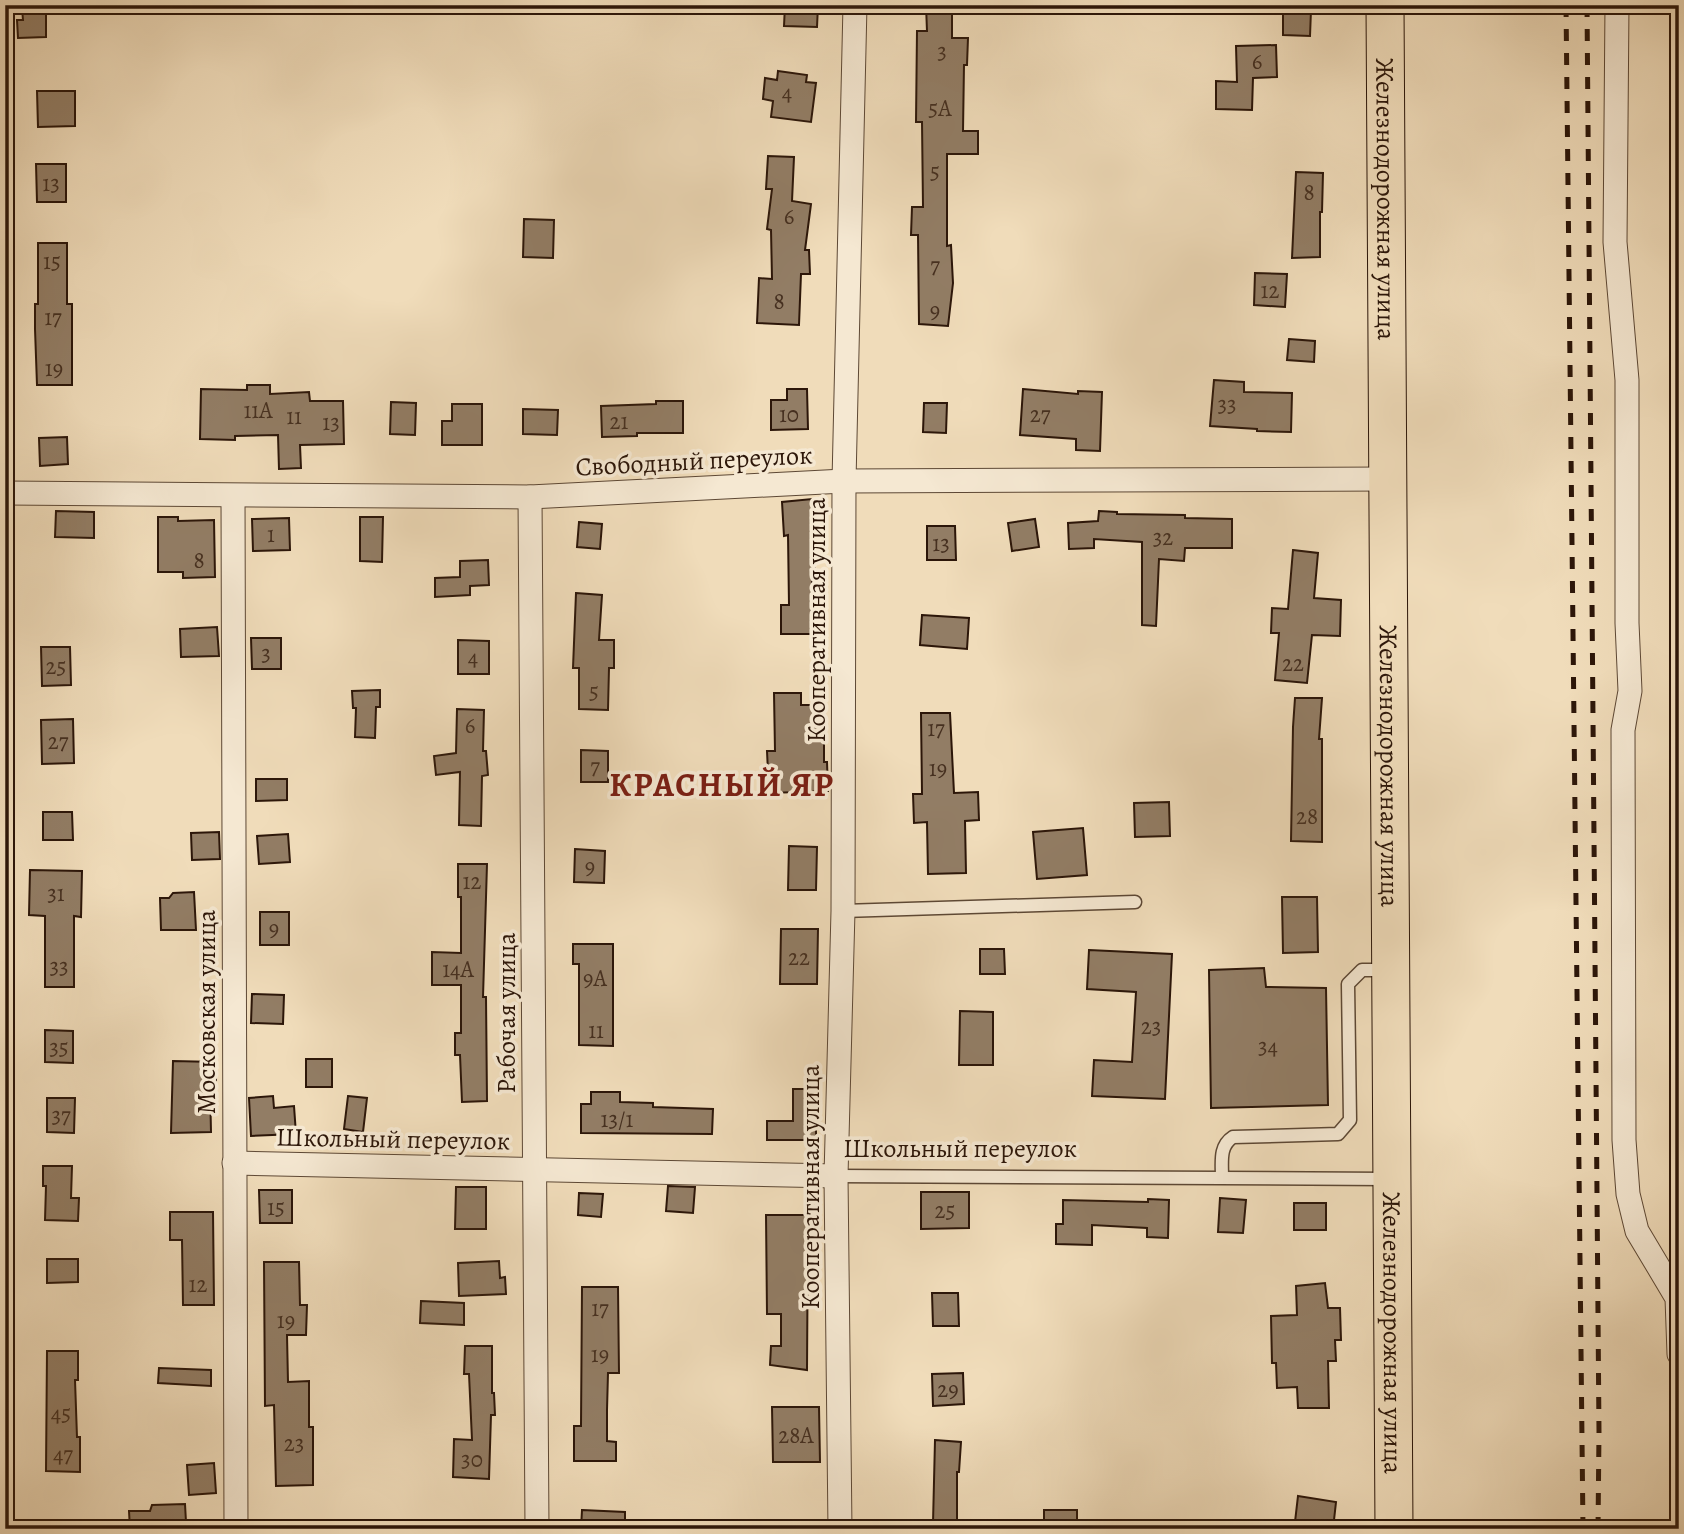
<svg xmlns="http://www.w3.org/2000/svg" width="1684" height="1534" viewBox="0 0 1684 1534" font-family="Alegreya,serif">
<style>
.building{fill:#927d65;stroke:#2c1609;stroke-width:2}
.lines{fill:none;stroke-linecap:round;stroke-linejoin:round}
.lane-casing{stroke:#5d4835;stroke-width:15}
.street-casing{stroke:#5d4835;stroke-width:25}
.primary-casing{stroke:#2c1609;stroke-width:39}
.lane{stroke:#f5e8d2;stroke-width:12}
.street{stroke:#f5e8d2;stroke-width:23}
.primary{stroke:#f0dcba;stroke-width:37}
.rail{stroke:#2c1609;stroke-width:5;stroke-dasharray:12 12;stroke-linecap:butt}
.labels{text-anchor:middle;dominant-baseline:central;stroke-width:7;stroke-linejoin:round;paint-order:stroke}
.number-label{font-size:23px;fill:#463020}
.street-label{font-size:26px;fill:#2c1609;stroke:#f5e8d2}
.district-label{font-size:33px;font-weight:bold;letter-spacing:2px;fill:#7a1f14;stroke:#f5e8d2}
</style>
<rect width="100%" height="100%" fill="#f0dcba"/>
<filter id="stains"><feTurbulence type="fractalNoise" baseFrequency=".00286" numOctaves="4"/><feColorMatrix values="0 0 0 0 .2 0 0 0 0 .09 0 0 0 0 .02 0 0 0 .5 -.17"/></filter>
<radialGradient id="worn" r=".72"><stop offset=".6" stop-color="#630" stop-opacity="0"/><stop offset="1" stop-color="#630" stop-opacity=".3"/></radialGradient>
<g class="building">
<polygon points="785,5 818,5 817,27 784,26"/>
<polygon points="926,5 952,5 952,38 968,38 967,65 964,65 963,131 978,131 978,154 947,154 947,246 951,245 953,283 948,326 919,324 918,235 911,235 912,207 923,207 922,122 916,122 917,31 927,31"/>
<polygon points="46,7 46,37 18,38 17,20 23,20 22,8"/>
<polygon points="1283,9 1311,10 1310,36 1283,35"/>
<polygon points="1276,45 1277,77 1253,78 1252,110 1216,109 1216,81 1237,82 1236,46"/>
<polygon points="778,71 807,75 806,82 816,83 811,122 771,117 773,101 763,99 765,78 777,80"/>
<polygon points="37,91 75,91 75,126 38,127"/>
<polygon points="768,156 794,157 792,201 811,204 805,250 809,250 810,274 801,274 799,325 757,323 759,278 772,279 771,230 767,229 772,189 766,189"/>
<polygon points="36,164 66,164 66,202 37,202"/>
<polygon points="1296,172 1323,173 1322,212 1320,212 1320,257 1292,258"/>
<polygon points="524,219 554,220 553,258 523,257"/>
<polygon points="38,243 67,243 67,304 72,304 72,385 37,385 35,329 35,304 38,304"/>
<polygon points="1255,273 1287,274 1285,307 1254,305"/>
<polygon points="1289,339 1315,341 1314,362 1287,360"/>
<polygon points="1214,380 1244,382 1244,392 1292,393 1291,432 1257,431 1257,429 1210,426"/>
<polygon points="247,385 270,385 270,394 309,392 310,401 343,401 344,444 300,445 301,468 279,469 278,435 235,436 235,440 200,439 201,389 247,390"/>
<polygon points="787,389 807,389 808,429 771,430 771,400 787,400"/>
<polygon points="1023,389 1078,394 1078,391 1102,392 1100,451 1076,450 1076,439 1020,435"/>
<polygon points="656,401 683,401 683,433 637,433 637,436 602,437 601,406 656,404"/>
<polygon points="391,402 416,403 415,435 390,434"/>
<polygon points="924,403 947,403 946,433 923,432"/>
<polygon points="452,404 482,404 482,445 442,445 442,421 452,421"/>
<polygon points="523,409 558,410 557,435 523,434"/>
<polygon points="67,437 68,464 40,466 39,438"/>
<polygon points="812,499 815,533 815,579 812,579 811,634 781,634 781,605 789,605 788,535 784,536 782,502"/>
<polygon points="56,511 94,512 94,538 55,537"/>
<polygon points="1099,511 1117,512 1117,514 1185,515 1185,518 1232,519 1232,548 1185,548 1184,561 1159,559 1156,626 1142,625 1142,542 1094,539 1094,548 1069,549 1068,523 1098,521"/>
<polygon points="158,517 178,517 178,521 214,520 215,577 183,578 183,572 158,572"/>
<polygon points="360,517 383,517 382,562 360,561"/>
<polygon points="289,518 290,550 253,551 252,519"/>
<polygon points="1035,519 1039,547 1012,551 1008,523"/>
<polygon points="579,522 602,524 600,549 577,547"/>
<polygon points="927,526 955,526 956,560 927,560"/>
<polygon points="1293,550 1318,553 1314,598 1341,600 1340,636 1312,635 1307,683 1275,680 1279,633 1271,633 1272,608 1288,609"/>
<polygon points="488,560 489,585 470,586 470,595 435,597 435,578 460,577 460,561"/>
<polygon points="576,593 602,595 599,640 614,640 614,668 609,668 608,710 579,709 579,668 573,668"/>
<polygon points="922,615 969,618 967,649 920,645"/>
<polygon points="217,627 219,656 181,657 180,629"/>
<polygon points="251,638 281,638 281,669 252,669"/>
<polygon points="458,640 489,641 489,674 458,674"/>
<polygon points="41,647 70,647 71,685 42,686"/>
<polygon points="380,690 380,707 376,707 375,738 355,737 356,708 353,708 352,691"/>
<polygon points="774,693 801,693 801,705 824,705 824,762 827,762 828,791 769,793 767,751 775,751"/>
<polygon points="1295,698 1322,698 1319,739 1322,739 1322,842 1291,841 1293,727"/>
<polygon points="457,709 484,710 483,751 486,751 488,775 482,776 481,826 459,825 460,772 436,775 434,756 456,753"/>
<polygon points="921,713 950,713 954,793 978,792 979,820 965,821 966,873 928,874 927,822 914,823 913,794 922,794"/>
<polygon points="73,719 74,763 42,764 41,720"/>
<polygon points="581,750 608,751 608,782 581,782"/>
<polygon points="256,779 287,779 287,800 256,801"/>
<polygon points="1169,802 1170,836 1135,837 1134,803"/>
<polygon points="43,812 72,812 73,840 43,840"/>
<polygon points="1083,828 1087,875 1037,879 1033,832"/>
<polygon points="219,832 220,859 192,860 191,833"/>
<polygon points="288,834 290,862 259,864 257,836"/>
<polygon points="789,846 817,847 816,890 788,890"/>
<polygon points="575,849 605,851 604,883 574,882"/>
<polygon points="458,864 487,864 483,997 486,997 487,1101 462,1102 460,1055 455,1055 455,1033 461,1033 461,985 432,985 432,952 461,953 461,897 458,897"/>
<polygon points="30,870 82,871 81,917 74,916 74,987 45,987 45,916 29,915"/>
<polygon points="194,892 196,930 161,930 160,898 169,898 173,893"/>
<polygon points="1282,897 1317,897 1318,952 1283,953"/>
<rect x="260" y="912" width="29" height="33"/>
<polygon points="781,929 818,929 817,984 780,984"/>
<polygon points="573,944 613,944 613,1046 579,1045 579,964 573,964"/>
<polygon points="980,949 1004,949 1005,974 980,974"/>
<polygon points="1089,950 1172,954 1165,1099 1092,1096 1094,1060 1132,1062 1136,992 1087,989"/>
<polygon points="1264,968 1266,987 1326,988 1328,1105 1211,1108 1209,970"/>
<polygon points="252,994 284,995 283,1024 251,1023"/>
<polygon points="960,1011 993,1012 993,1065 959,1065"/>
<polygon points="45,1030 73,1031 73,1063 45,1062"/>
<rect x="306" y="1059" width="26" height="28"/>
<polygon points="173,1061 216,1062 216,1085 210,1085 211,1132 171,1133"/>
<polygon points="793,1089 816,1089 816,1140 767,1140 767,1121 793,1121"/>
<polygon points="591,1092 620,1092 620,1102 653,1103 653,1107 713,1109 712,1134 581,1133 581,1104 591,1104"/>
<polygon points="273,1096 274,1108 294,1106 296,1134 251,1136 249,1098"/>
<polygon points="348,1096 367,1098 363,1132 344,1129"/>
<polygon points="47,1098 75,1098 74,1133 47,1132"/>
<polygon points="43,1166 72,1166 71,1198 79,1198 78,1221 45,1220 46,1186 43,1186"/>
<polygon points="668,1186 695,1187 693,1213 666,1211"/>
<polygon points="456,1187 486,1187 486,1229 455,1229"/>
<polygon points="259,1190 292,1190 292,1223 260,1223"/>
<polygon points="921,1192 969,1192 969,1228 921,1229"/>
<polygon points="579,1193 603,1194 601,1217 578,1215"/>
<polygon points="1220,1198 1246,1200 1243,1233 1218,1232"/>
<polygon points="1148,1199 1169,1200 1168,1238 1147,1237 1147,1228 1092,1225 1092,1245 1056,1244 1056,1224 1063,1224 1063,1200 1148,1202"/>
<rect x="1294" y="1203" width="32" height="27"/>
<polygon points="170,1212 213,1212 214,1305 183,1305 182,1240 170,1240"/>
<polygon points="766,1215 808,1215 807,1370 770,1365 771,1346 781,1346 781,1314 767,1314"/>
<polygon points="47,1259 78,1259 78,1282 47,1283"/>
<polygon points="499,1261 500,1278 505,1277 506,1294 459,1296 458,1263"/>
<polygon points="264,1262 299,1262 300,1305 307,1305 306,1335 287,1335 288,1382 309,1381 309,1427 313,1427 313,1485 276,1486 274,1405 265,1406"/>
<polygon points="1325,1283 1328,1308 1340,1308 1341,1340 1335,1340 1336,1361 1328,1361 1329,1408 1298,1408 1297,1387 1277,1388 1276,1363 1272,1363 1271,1316 1297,1315 1296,1286"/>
<polygon points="582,1287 618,1287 619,1373 608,1373 607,1410 607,1441 616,1442 616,1461 574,1461 574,1426 581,1426"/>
<polygon points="932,1293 958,1293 959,1326 933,1326"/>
<polygon points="421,1301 464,1303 464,1325 420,1323"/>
<polygon points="465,1346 492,1346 492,1393 494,1393 495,1415 491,1415 489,1479 453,1477 454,1439 472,1440 469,1374 464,1374"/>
<polygon points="47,1351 78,1351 78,1380 75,1380 77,1437 80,1437 80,1472 46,1471"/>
<polygon points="159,1368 211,1370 211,1386 158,1383"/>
<polygon points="963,1373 964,1404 933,1406 932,1374"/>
<polygon points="772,1407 819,1407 820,1462 773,1462"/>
<polygon points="935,1440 961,1442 959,1472 957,1472 957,1524 933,1523"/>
<polygon points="214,1463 216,1493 189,1495 187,1465"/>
<polygon points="1298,1496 1336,1502 1333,1529 1303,1529 1303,1523 1295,1522"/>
<polygon points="185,1504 186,1522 152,1523 152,1529 130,1529 129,1511 150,1511 152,1505"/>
<polygon points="582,1510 625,1512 625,1529 581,1529"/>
<rect x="1044" y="1510" width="33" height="19"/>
</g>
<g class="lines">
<g class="lane-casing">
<g id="lane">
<polyline points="843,911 1135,902"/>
<polyline points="836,1176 1388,1179"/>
<path d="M1222,1177C1222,1162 1219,1146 1233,1137L1338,1134L1350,1120L1348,984L1362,970H1388"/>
</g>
</g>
<g class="street-casing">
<g id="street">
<polyline points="1617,5 1615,242 1627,380 1627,623 1630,691 1623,730 1624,1140 1628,1194 1637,1231 1677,1298 1679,1354"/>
<polyline points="5,493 530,497 844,481 1387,479"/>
<polyline points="233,496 236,1529"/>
<polyline points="530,497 537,1529"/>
<polyline points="234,1163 836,1176"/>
<polyline points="840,1529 836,1176 843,911 844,481 855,5"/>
</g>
</g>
<g class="primary-casing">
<g id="primary">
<path id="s1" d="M1385,5L1394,1529"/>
</g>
</g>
<use href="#lane" class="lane"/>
<use href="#street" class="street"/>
<use href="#primary" class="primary"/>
<g class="rail">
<polyline points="1566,5 1583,1529"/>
<polyline points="1587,5 1599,1432 1598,1529"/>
</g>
</g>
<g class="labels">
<g class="number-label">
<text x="942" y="51">3</text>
<text x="1257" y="61">6</text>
<text x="787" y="92">4</text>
<text x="940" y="108">5А</text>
<text x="935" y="171">5</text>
<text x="51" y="183">13</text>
<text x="1309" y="192">8</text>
<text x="789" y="216">6</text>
<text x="52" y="261">15</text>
<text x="935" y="265">7</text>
<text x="1270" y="290">12</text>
<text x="779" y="301">8</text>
<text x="935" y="310">9</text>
<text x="53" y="317">17</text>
<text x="54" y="368">19</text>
<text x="1227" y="404">33</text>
<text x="258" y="410">11А</text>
<text x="789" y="414">10</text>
<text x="1040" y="414">27</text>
<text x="294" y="416">11</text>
<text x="619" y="421">21</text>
<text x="331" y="422">13</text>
<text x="271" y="534">1</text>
<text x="1163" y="537">32</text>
<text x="941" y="543">13</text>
<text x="199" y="560">8</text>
<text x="266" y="653">3</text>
<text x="473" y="657">4</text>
<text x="1293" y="663">22</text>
<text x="56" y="666">25</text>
<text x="594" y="691">5</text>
<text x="470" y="725">6</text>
<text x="936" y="728">17</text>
<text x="58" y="741">27</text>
<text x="595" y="766">7</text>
<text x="938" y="768">19</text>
<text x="1307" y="816">28</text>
<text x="590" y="866">9</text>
<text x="472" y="881">12</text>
<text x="56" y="893">31</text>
<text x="274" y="928">9</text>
<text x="799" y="957">22</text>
<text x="59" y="966">33</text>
<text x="458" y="969">14А</text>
<text x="595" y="978">9А</text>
<text x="1151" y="1026">23</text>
<text x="596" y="1030">11</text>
<text x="1268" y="1046">34</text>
<text x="59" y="1047">35</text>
<text x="61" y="1115">37</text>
<text x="617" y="1119">13/1</text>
<text x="276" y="1207">15</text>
<text x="945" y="1210">25</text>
<text x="198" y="1284">12</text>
<text x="600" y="1308">17</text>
<text x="286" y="1320">19</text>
<text x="600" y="1354">19</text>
<text x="948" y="1389">29</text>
<text x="61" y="1413">45</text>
<text x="796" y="1435">28А</text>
<text x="294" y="1443">23</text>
<text x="63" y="1454">47</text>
<text x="472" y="1459">30</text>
</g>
<g class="street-label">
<text stroke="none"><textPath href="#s1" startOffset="194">Железнодорожная улица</textPath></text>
<text transform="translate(694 461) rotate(-3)">Свободный переулок</text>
<text transform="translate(816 620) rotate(-90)">Кооперативная улица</text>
<text stroke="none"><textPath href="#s1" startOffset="761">Железнодорожная улица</textPath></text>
<text transform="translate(206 1012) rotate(-90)">Московская улица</text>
<text transform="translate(506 1013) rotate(-90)">Рабочая улица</text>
<text transform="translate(393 1139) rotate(1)">Школьный переулок</text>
<text x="960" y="1148">Школьный переулок</text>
<text transform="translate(810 1187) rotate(-90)">Кооперативная улица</text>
<text stroke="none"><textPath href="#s1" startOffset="1328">Железнодорожная улица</textPath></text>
</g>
<g class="district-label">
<text x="722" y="784">КРАСНЫЙ ЯР</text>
</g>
</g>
<rect width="1684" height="1534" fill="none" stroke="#f0dcba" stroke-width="28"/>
<rect x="7" y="7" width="1670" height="1520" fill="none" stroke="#2c1609" stroke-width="3.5"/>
<rect x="14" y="14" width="1656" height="1506" fill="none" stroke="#2c1609" stroke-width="2"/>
<rect width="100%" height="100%" filter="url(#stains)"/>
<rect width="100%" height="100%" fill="url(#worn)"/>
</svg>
